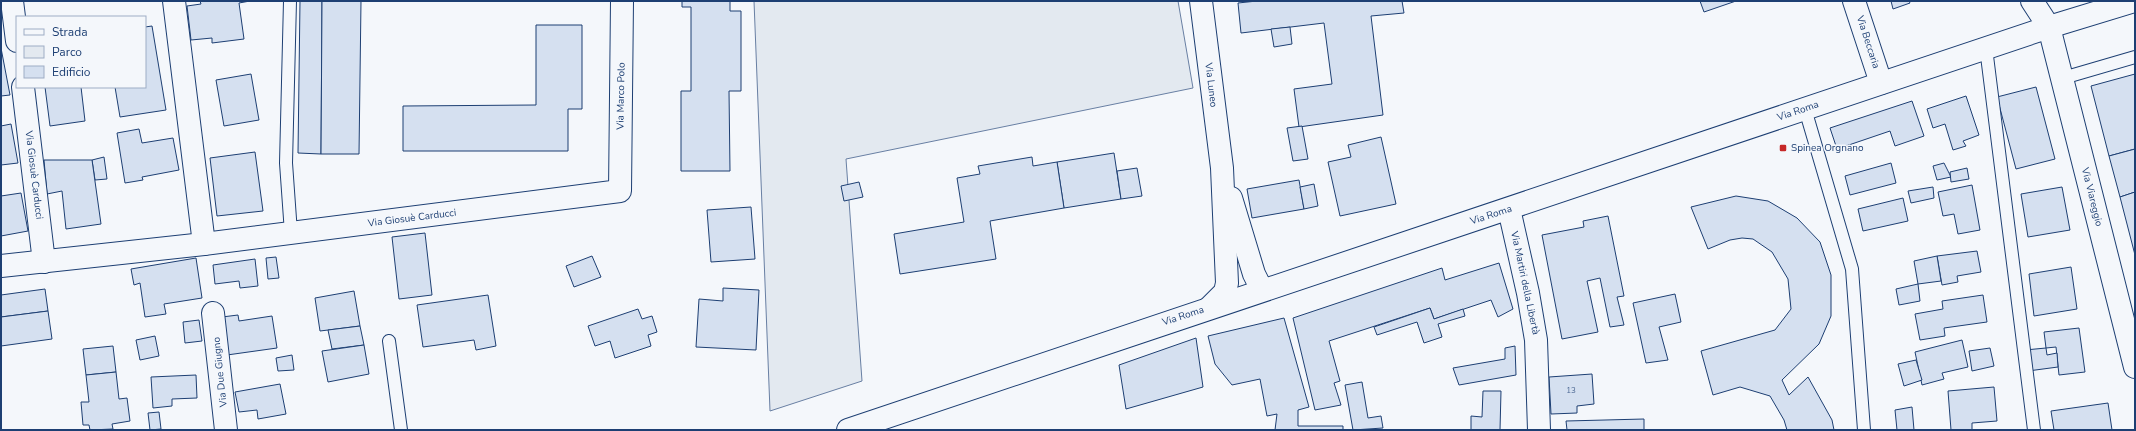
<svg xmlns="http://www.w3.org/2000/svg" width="2136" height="431" viewBox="0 0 2136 431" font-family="'Nunito Sans',sans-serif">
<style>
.green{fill:#e3e9f0;stroke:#687fa3}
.building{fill:#d5e0f0;stroke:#1d3f73}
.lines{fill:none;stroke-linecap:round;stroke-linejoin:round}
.service-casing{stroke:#1d3f73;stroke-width:14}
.minor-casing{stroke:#1d3f73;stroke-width:24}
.tertiary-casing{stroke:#1d3f73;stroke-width:24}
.service{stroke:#f4f7fb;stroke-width:12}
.minor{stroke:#f4f7fb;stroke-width:22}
.tertiary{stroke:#f4f7fb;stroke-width:22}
.poi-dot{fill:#c62828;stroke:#f4f7fb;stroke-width:1.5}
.labels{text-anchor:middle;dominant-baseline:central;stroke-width:3;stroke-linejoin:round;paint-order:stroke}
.number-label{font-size:8px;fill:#4b6792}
.street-label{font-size:10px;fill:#1d3f73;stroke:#f4f7fb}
.poi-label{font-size:10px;fill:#1d3f73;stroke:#f4f7fb;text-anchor:start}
</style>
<rect width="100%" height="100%" fill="#f4f7fb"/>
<polygon class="green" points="754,1 1178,1 1193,88 846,159 862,381 770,411"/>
<g class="building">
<polygon points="200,1 250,1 239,3 244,39 212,43 212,38 191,40 187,6 201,4"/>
<polygon points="300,1 322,1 321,154 298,153"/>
<polygon points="322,1 361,1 359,154 321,154"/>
<polygon points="682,1 730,1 730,11 741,11 741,91 729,91 730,171 681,171 681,91 691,91 691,7 682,7"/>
<polygon points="1257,1 1402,1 1404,13 1371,16 1383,115 1299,127 1294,89 1332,84 1324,23 1241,33 1238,3"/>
<polygon points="1700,1 1736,1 1704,12"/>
<polygon points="1891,1 1909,1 1910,3 1893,9"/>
<polygon points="536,25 582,25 582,109 568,109 568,151 403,151 403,106 536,105"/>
<polygon points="152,26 166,110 120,117 115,87 145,87 145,27"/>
<polygon points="1290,27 1292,44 1274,47 1271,29"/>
<polygon points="1,48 10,95 1,96"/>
<polygon points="251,74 259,120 224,126 216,80"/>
<polygon points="2135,74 2135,149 2109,156 2091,86"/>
<polygon points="45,87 81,87 85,121 50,126"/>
<polygon points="2036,87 2055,159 2016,169 1997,97"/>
<polygon points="1966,96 1979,135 1963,141 1966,146 1953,150 1945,124 1933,128 1927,109"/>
<polygon points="1912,101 1924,136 1895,146 1890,131 1837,149 1830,128"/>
<polygon points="11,124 18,163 1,165 1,126"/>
<polygon points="1302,126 1308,159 1293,161 1287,128"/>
<polygon points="139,129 142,143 173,138 179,170 142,177 143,180 125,183 117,133"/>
<polygon points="1381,137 1396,204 1340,216 1328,162 1351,157 1348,145"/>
<polygon points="2135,149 2135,192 2120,197 2109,156"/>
<polygon points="255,152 263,211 217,216 210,158"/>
<polygon points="1114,153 1121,199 1064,208 1057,162"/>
<polygon points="104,157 107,179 95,180 92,160"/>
<polygon points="1032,157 1033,166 1057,162 1064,208 990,221 996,259 900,274 894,234 964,222 957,178 980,174 978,166"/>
<polygon points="44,160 92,160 101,224 66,229 62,191 47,194"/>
<polygon points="1891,163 1896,183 1850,195 1845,176"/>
<polygon points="1944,163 1951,177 1937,180 1933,166"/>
<polygon points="1137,168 1142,196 1121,199 1117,171"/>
<polygon points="1967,168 1969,179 1951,182 1950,172"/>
<polygon points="1299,180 1304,209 1252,218 1247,189"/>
<polygon points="859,182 863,197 844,201 841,186"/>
<polygon points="1314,184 1318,206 1304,209 1300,187"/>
<polygon points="1972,185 1980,230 1958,234 1954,214 1943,216 1938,192"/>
<polygon points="1933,187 1934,198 1911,203 1908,191"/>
<polygon points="2062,187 2070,230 2028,237 2021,194"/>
<polygon points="2135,192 2135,255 2120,197"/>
<polygon points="21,193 28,231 1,236 1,196"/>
<polygon points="1736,196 1768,201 1797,218 1820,242 1831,275 1831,316 1819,344 1782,380 1789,395 1808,377 1832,420 1834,430 1787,430 1784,420 1770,396 1740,387 1713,395 1701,351 1775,330 1791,309 1788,279 1772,252 1753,239 1742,238 1730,240 1708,249 1691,207"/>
<polygon points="1903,198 1908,221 1863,231 1858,209"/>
<polygon points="751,207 755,259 711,262 707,210"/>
<polygon points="1608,216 1624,296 1617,297 1624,325 1610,327 1600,278 1587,281 1598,332 1562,339 1542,235 1584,227 1583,221"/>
<polygon points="425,233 432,295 399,299 392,237"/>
<polygon points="1977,251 1981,272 1957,276 1958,282 1942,285 1937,256"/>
<polygon points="592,256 601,277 574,287 566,266"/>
<polygon points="1937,256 1941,281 1918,284 1914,261"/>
<polygon points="276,257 279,278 268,279 266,258"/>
<polygon points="196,258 202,298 164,304 166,314 145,317 140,283 134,285 131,269"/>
<polygon points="255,259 258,286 240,288 239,281 215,284 213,265"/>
<polygon points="1499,263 1513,309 1498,317 1491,300 1434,319 1430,308 1329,341 1340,381 1334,383 1341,405 1315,410 1293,318 1442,268 1445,280"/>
<polygon points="2071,267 2077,309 2034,316 2029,274"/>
<polygon points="1918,284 1920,301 1899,305 1896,289"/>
<polygon points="723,288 759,290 756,350 696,347 699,299 723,301"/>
<polygon points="45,289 48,311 1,317 1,295"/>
<polygon points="354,291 360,326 320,331 315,298"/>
<polygon points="1675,294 1681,322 1659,327 1668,360 1646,363 1633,303"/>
<polygon points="488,295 496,346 476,350 474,340 423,347 417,305"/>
<polygon points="1983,295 1987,322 1944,328 1945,336 1920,340 1915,314 1943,309 1942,301"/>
<polygon points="1430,308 1434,319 1463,309 1465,316 1438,324 1442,337 1424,343 1417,322 1377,335 1374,327"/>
<polygon points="638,309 642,319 652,316 657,332 648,335 651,346 615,358 610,341 595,346 588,326"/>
<polygon points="48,311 52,339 1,346 1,317"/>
<polygon points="238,315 239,321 272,316 277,348 227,355 222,317"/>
<polygon points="1284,318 1309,407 1298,410 1298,426 1343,426 1343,430 1275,430 1277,414 1267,416 1260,379 1232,385 1215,364 1208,336"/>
<polygon points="199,320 202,341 185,343 183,322"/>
<polygon points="360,326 364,345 332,349 328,330"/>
<polygon points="2079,328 2085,372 2059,375 2056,347 2046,348 2044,332"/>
<polygon points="155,336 159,356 140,360 136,340"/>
<polygon points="1196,338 1203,387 1126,409 1119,365"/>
<polygon points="1962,340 1968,367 1942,373 1944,379 1922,385 1915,352"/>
<polygon points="364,345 369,374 328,382 322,351"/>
<polygon points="113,346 116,372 86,375 83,349"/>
<polygon points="1515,346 1516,375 1459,385 1453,368 1505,359 1505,348"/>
<polygon points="1990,348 1994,366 1972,371 1969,351"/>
<polygon points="2046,348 2047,355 2057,353 2058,367 2028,371 2025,350"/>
<polygon points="292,355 294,370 278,371 276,358"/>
<polygon points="1916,360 1922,380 1904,386 1898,364"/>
<polygon points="116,372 119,399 127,398 130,421 112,424 113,429 90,430 89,425 83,425 81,402 89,402 86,375"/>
<polygon points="1592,374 1594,404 1577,406 1577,413 1551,414 1549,377"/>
<polygon points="196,375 197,398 172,399 172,406 153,408 151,377"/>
<polygon points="1362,382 1368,418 1381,416 1383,428 1353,430 1345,385"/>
<polygon points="280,384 286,414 258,419 257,410 239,412 235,392"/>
<polygon points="1994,387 1997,421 1972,423 1972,430 1951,430 1948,391"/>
<polygon points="1483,391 1501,391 1500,430 1471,430 1471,416 1482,417"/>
<polygon points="2108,403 2112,430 2054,430 2051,411"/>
<polygon points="1912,407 1914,430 1897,430 1895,410"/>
<polygon points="159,412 161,429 150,430 148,413"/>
<polygon points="1644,419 1644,430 1567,430 1566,421"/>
</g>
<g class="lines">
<g class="service-casing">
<g id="service">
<polyline points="290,1 286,163 291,233"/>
<polyline points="1986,48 2034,430"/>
<polyline points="2063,78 2135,57"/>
<polyline points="1805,109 1852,269 1864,430"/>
<polyline points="389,341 401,430"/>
</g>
</g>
<g class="minor-casing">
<g id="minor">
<polyline points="12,1 17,41"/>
<polyline points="174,1 204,244"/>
<polyline points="1854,1 1881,83"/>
<polyline points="2032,1 2049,27 2135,367"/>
<polyline points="23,87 44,262"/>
<polyline points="1509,209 1528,293 1536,340 1539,430"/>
<polyline points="1,266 204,244 620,191 622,1"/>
<polyline points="213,313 226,430"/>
</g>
</g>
<g class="tertiary-casing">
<g id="tertiary">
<polyline points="1201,1 1222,168 1227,283 1225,292 1209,308"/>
<polyline points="1231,198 1254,274 1262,290"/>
<polyline points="848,430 2049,27 2134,1"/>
</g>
</g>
<use href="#service" class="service"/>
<use href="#minor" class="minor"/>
<use href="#tertiary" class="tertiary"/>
</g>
<rect class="poi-dot" x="1779" y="144" width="8" height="8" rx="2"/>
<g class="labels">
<g class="number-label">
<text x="1571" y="390">13</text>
</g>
<g class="street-label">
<text transform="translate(1868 42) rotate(72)">Via Beccaria</text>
<text transform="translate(1211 85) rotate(83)">Via Luneo</text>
<text transform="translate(621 96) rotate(-89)">Via Marco Polo</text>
<text transform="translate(1798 111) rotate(-19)">Via Roma</text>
<text transform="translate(34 175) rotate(83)">Via Giosuè Carducci</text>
<text transform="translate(2092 197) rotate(76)">Via Viareggio</text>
<text transform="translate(1491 215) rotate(-18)">Via Roma</text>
<text transform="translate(412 218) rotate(-7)">Via Giosuè Carducci</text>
<text transform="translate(1525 283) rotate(78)">Via Martiri della Libertà</text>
<text transform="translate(1183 316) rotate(-18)">Via Roma</text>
<text transform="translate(220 372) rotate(-96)">Via Due Giugno</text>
</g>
<g class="poi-label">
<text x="1791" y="148">Spinea Orgnano</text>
</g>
</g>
<rect width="2136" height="431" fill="none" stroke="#1d3f73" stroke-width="4"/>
<rect x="16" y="16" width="130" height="72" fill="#f4f7fb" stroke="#9eadc5"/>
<rect x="24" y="29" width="20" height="6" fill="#f4f7fb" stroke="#9eadc5"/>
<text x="52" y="36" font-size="12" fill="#1d3f73">Strada</text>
<rect x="24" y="46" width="20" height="12" fill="#e3e9f0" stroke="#9eadc5"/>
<text x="52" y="56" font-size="12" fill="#1d3f73">Parco</text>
<rect x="24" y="66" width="20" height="12" fill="#d5e0f0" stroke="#9eadc5"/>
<text x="52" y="76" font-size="12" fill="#1d3f73">Edificio</text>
</svg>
